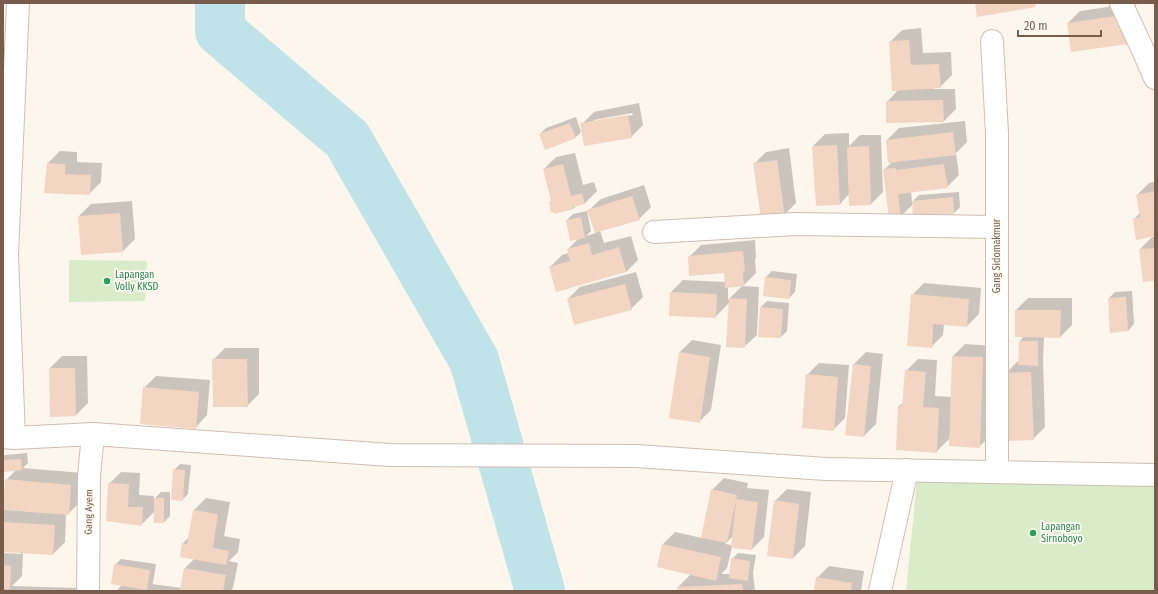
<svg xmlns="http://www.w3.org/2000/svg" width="1158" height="594" viewBox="0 0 1158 594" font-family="'Fira Sans Condensed',sans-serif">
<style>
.green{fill:#d8ecc9}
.shadow{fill:#0003;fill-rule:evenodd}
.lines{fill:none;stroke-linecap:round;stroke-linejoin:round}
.river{stroke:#bfe3e8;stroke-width:50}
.building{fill:#f3d5c3}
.minor-casing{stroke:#d1beb0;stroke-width:24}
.tertiary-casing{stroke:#d1beb0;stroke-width:24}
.minor{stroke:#fff;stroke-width:22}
.tertiary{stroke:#fff;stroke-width:22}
.leisure-dot{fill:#2e9e5b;stroke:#fffaf3;stroke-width:1.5}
.labels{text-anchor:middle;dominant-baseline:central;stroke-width:3.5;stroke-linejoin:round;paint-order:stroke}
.street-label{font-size:10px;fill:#7a5c4d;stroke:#fffaf3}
.leisure-label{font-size:10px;fill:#27864d;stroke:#fffaf3;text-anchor:start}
</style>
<rect width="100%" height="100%" fill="#fdf6ec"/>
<g class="green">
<polygon points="69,260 147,261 145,301 69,302"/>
<polygon points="918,471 1155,475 1155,591 906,591"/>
</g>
<g class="shadow">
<polygon points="1135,3 1140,31 1068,23 1080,11"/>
<polygon points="921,28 923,53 951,52 952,75 940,87 933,87 933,89 955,89 956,109 944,121 887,102 899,89 890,42 902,30"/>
<path d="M639,103L643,125L631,137L582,124L594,112ZM632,113L633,115L594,122V120Z"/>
<polygon points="576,117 581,132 575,138 540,134 546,128"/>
<polygon points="965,121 967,142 956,153 959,175 947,187 911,192 912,202 919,195 959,192 960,207 954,213 913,204 900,217 884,170 892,162 887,140 899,128"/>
<polygon points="849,133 849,146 860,135 881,135 883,192 871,204 850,205 849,194 840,204 817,205 813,146 825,134"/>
<polygon points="789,148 796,203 784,215 754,164 766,152"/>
<polygon points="60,151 77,152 77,162 102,163 101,182 89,194 48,163"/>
<polygon points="575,153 583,185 594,182 597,191 585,203 577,205 574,208 555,213 544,169 556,157"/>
<polygon points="1155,182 1155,235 1134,219 1140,213 1137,195 1149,183"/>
<polygon points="644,185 651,207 639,219 600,231 604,243 631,236 638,260 626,272 550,267 562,255 569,253 568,249 579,238 567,220 573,214 587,211 591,231 586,236 596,233 588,211 601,199"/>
<polygon points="132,201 135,239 123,251 79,216 91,204"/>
<polygon points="1152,237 1155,237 1155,280 1140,249"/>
<path d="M755,240L756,258L755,259L756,273L743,286L759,287L757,335L744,347L729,303L715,317L670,315L671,292L683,280L725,282V272L689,257L701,245ZM742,286L728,300V287Z"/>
<polygon points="772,271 797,274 795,292 789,298 766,277"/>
<polygon points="636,272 643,297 631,309 568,299 580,287"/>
<polygon points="924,283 981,288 979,314 967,326 944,324 943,335 931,347 912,295"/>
<polygon points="1132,291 1134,324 1128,331 1109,298 1115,292"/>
<polygon points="1028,298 1072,298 1072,325 1060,337 1044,337 1043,359 1045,427 1033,439 1006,373 1018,361 1019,361 1020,341 1024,336 1016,310"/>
<polygon points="767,301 789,303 787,331 781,337 761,307"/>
<polygon points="692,340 721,345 711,410 699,422 671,418 680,352"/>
<polygon points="965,344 995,346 991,435 979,447 950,438 936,452 899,406 904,402 906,371 918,359 937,360 935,396 952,397 953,356"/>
<polygon points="225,348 259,348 259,394 247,406 213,360"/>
<polygon points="866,352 883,354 876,424 864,436 854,364"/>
<polygon points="62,356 87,356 88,403 76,415 51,416 50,368"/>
<polygon points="819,363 849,365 845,418 833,430 807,375"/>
<polygon points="156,376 210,380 207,415 195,428 144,388"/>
<polygon points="27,453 28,463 23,468 83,473 80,502 68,514 66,514 65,542 53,554 23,552 22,576 12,586 76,588 76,591 3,591 3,553 21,554 21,552 3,551 3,509 4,510 6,480 16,470 3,471 3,457 5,455"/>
<polygon points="180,464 191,465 188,494 182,500 174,470"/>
<polygon points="121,472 140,473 139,495 154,496 154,499 161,492 170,492 170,516 164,522 155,511 142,524 109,484"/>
<path d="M724,478L748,483L747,488L769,490L764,537L752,549L732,547L727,568L721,574H731L732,559L738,553L756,555L753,573L755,591H678V587L691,574L663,544L675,532L702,538L712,490ZM733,536L732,545L725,544Z"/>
<polygon points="787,489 811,492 805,546 793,558 775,501"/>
<polygon points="206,498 230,502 224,536 240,539 238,552 229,561 238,563 233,588 230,591 116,591 122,585 115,565 121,559 156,564 153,583 152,584 182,588 185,568 194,559 183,543 189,537 194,510"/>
<polygon points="829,566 864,571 861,591 815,591 817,578"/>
</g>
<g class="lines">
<polyline class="river" points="220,3 220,31 347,139 474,360 540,591"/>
</g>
<g class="building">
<polygon points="975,3 1035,3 1036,7 977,17"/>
<polygon points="1123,15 1128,44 1071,52 1067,23"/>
<polygon points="909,40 911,65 939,64 941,88 892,91 889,41"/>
<polygon points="943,100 944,122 886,123 886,101"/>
<polygon points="628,115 632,138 584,146 580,123"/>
<polygon points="570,123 576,138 545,150 539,134"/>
<polygon points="953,132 956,155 888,163 886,140"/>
<polygon points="837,145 840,205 816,206 812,146"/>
<polygon points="869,146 871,205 849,206 847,147"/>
<polygon points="777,160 785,216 761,219 753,163"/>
<polygon points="47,163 65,164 65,174 91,175 90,195 44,193"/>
<polygon points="563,164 571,196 582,193 585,204 573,207 574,209 554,214 554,212 551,213 549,202 551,201 543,169"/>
<polygon points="944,164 948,188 898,194 901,218 889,219 883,169 896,168 896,170"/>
<polygon points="1155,191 1155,236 1136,240 1133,219 1140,217 1136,195"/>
<polygon points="632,196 640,220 595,233 587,210"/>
<polygon points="953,197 954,214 913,218 912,201"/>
<polygon points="120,213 123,252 81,255 78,216"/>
<polygon points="581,217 585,238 570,241 566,220"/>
<polygon points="589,243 592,255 619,247 626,272 556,292 549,267 570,261 567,249"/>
<polygon points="1155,248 1155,281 1143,282 1139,249"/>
<polygon points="743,251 745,271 743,271 744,286 725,288 724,273 689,276 688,256"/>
<polygon points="765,277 791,280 789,299 763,296"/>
<polygon points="625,284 632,310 574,325 567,299"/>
<polygon points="670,292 717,294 716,318 669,316"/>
<polygon points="911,294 969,299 967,327 933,324 932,348 907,346"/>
<polygon points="1126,297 1128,331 1110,333 1108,298"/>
<polygon points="729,298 747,299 745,348 726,347"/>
<polygon points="760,307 783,309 781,338 758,337"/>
<polygon points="1015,310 1061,310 1060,338 1015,337"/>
<polygon points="1019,341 1038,341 1038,366 1018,365"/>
<polygon points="679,352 710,357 700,423 669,418"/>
<polygon points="952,356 983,357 980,448 949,446"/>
<polygon points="212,359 247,359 248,407 213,407"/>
<polygon points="853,364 871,366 864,437 845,435"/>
<polygon points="49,368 75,368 76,416 50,417"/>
<polygon points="905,370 926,372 923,407 939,408 937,453 896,450 898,405 902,406"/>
<polygon points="1031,372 1034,440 1007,441 1005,373"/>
<polygon points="806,374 838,377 834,431 802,428"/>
<polygon points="143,387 199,392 196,429 140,424"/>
<polygon points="21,459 22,470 3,472 3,460"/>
<polygon points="173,469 185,470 183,501 171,500"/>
<polygon points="5,479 71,485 69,515 3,510"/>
<polygon points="108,483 129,484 128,507 143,507 142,526 106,521"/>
<polygon points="711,489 737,495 727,543 701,538"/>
<rect x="154" y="498" width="10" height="25"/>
<polygon points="736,499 758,502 752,550 731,548"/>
<polygon points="774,500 799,504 793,559 767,556"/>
<polygon points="193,510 218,514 213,548 229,551 226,565 180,557 182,543 187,544"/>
<polygon points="3,522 55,525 53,555 3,552"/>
<polygon points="662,544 721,557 716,581 657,567"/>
<polygon points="731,558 750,561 748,581 729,578"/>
<polygon points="114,564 150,570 147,590 111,584"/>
<polygon points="3,565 11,566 10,589 3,589"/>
<polygon points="184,568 226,575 223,591 180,591"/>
<polygon points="816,577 852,583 851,591 814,591"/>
<polygon points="742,584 743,591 677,591 677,587"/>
</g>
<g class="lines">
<g class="minor-casing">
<g id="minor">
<polyline points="1121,3 1142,48 1155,78"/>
<polyline points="992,41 997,133 997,472"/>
<polyline points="654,232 795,224 996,227"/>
<polyline points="14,438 7,255 18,3"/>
<polyline points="88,591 89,476 93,434"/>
<polyline points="880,591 907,470"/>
</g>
</g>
<g class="tertiary-casing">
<polyline id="tertiary" points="3,437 14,438 93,434 390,455 636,456 826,469 1155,475"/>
</g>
<use href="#minor" class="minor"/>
<use href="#tertiary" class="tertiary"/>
</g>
<g class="leisure-dot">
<circle cx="107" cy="281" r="4"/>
<circle cx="1033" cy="533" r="4"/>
</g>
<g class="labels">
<g class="street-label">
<text transform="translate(997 256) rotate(-90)">Gang Sidomakmur</text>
<text transform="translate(89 512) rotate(-89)">Gang Ayem</text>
</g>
<g class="leisure-label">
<text x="115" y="275">Lapangan<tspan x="115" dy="12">Volly KKSD</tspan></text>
<text x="1041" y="527">Lapangan<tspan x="1041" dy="12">Sirnoboyo</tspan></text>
</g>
</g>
<rect width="1158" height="594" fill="none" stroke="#7a5c4d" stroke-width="8"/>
<path d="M1018 30v6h83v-6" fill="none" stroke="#7a5c4d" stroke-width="2"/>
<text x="1024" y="30" font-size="12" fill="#7a5c4d" stroke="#fffaf3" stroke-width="3" paint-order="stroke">20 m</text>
</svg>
